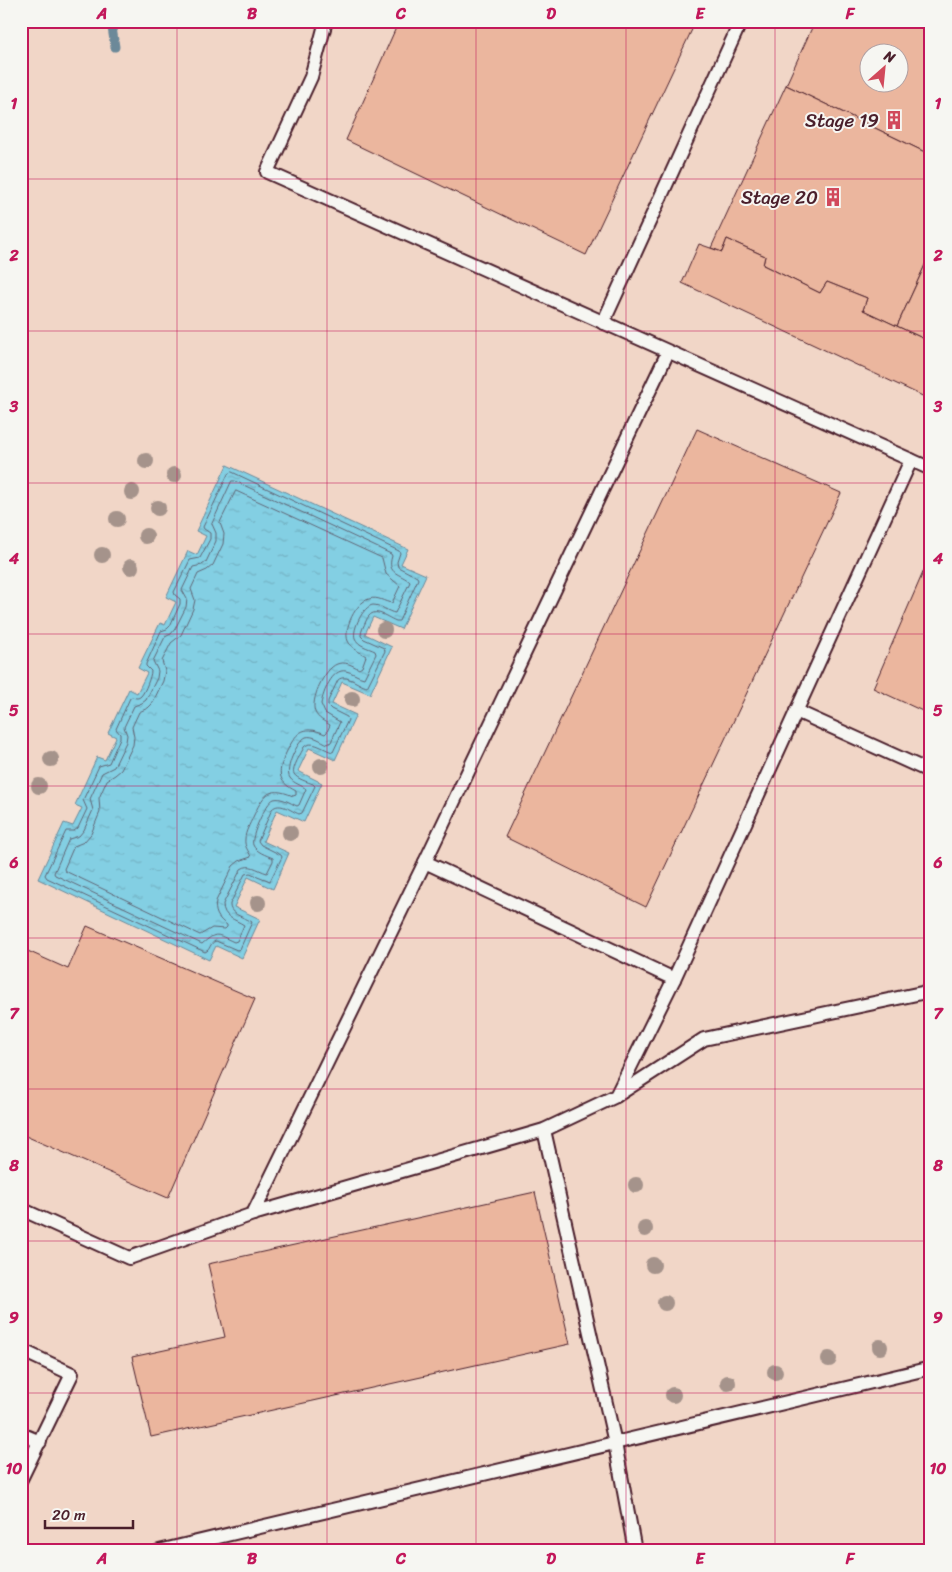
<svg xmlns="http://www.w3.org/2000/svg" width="952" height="1572" viewBox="0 0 952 1572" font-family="Sriracha,sans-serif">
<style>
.built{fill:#f1d6c7;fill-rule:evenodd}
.water{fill:url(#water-ripples);stroke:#6c8999}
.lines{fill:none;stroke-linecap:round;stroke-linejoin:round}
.shore{stroke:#616575;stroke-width:1}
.stream{stroke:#6c8999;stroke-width:9}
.building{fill:#ebb69e;stroke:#4a1f2b;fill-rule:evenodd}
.service-casing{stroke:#4a1f2b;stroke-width:16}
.service{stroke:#f6f6f2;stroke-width:12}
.tree{fill:#a5938b}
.grid{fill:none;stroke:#c2185b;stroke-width:1;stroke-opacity:0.55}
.labels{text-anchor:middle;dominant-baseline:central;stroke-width:4;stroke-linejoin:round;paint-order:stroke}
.poi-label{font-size:19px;fill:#4a1f2b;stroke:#f6f6f2;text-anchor:end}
.neatline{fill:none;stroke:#c2185b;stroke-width:2}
.grid-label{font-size:16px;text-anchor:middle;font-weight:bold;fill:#c2185b}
</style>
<defs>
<pattern id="water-ripples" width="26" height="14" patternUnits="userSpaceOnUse" patternTransform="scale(1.25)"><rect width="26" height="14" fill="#83cfe3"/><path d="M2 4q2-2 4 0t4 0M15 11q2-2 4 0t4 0" fill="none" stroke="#73b1c3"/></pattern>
</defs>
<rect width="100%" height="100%" fill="#f3e3d9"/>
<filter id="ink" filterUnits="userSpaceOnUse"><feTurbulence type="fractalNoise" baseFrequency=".02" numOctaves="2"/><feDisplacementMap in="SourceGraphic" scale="10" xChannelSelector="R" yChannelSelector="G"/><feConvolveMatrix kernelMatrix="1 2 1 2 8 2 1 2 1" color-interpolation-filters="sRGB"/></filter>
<g filter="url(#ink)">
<path class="built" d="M21,21H931V1551H21ZM870,52H900V82H870Z"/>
<polygon class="water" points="227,465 408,549 401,564 426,575 401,629 373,617 365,634 392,647 370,694 342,682 332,704 356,715 335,760 309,748 298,771 322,783 304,822 277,810 263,841 289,853 273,889 248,877 234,907 260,919 242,958 216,946 209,960 38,879 64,823 73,826 82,808 75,805 97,757 105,760 116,737 108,733 129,689 137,693 147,673 138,668 160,623 165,625 176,602 166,597 188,551 197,555 206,536 196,531"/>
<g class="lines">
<g class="shore">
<path d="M232,472L399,551L400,553L397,562L398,567L417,577L418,579L399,621H396C384,616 373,605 366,621C364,626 361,630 361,636L364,639L384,648L385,651L367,687C358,685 346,673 338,680L328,701V706L331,709L347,717L348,720L333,752C324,750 312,739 304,747C302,752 291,769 294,774C297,779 308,782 313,784L315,786L302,813L299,814C291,811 280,801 272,809L258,841L261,845L281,855L282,857L270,881L250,873L245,874L230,904C229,915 245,917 252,922L240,949L237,950L216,941C209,943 211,950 205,952L47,878L45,875L66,831H74L78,828L87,809L83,800L99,766L109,763L120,738V734L116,729L130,698L132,697C136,698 138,699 141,696C145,692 151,676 151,671L146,666V664L161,631L167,629L170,626L180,604V599L175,595L174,592L190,560L200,558L210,539V533L204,529L203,527L228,474Z"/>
<path d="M232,481H235L391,554L392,556C386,575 401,573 410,582L395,613C388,612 381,605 373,605C363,606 352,630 355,638C358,646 369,648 375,651L376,654L364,678C358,677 352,672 346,671C332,668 323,693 321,704L325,713L340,722L331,742L328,744C321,741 313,735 306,737C297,741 284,770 290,778C294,784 302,785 306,789L299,805L297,806C290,803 282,797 274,799C266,802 250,837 253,845C256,852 266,855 273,858V861L267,873C257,870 250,863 241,869L223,904C223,918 235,919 244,925L237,941L234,942C216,934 217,931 202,944L55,875L54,873L69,839L79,836L84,830L93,810L90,799L102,773L114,767L126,742L127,735L124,727L134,706L142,703L146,700L157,678L158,671L153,661L165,637L171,634L175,629L186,607L187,599L182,590L193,567L202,565L206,562L216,541V533L212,524Z"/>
<path d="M236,491L382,558L386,574L400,586L392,603C384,602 378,596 369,599C356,602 343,629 348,641C352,649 360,652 366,656L362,667L359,669C352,665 345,661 337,664C324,669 310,700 315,712C318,719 324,721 330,725L327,732L325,734C302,724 296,733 286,753C278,771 276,781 296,791V795L293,796C268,785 263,796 253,817C250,824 245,832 245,839C244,847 249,851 251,857L239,861L233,866L216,901C214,912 218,919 227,925V927L225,929L212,928L200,935L65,871L64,869L74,846L84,842L91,834L100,812L99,798L107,780L115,775L121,770L133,745L134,737L132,727L139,712L148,708L152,704L163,681L165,671L162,661L171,643L181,635L193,609L195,600L191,589L198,574L207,570L213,565L223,544L224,534L220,523Z"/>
</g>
<polyline class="stream" points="111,21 115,47"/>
</g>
<g class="building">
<polygon points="399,21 696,21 586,255 346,140"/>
<path d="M815,21H931V155L786,85ZM870,52H900V82H870Z"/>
<polygon points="786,85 931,155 931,252 897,326 863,310 867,298 827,282 820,293 763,265 765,256 727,239 722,252 711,248"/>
<polygon points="727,239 765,256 763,265 820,293 827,282 867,298 863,310 931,342 931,400 682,283 699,244 722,252"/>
<polygon points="931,252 931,342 897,326"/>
<polygon points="697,429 841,493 646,907 505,837"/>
<polygon points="931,554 931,715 873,688"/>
<polygon points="87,926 255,999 168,1198 21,1134 21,948 68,969"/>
<polygon points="535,1192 570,1344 151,1437 132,1357 225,1337 208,1264"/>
</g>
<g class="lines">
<g class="service-casing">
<g id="service">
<polyline points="603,323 741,21"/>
<polyline points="911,460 931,469"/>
<polyline points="796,711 931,772"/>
<polyline points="425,862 674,979"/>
<polyline points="616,1096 704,1039 931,991"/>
<polyline points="544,1130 615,1443 635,1551"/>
<polyline points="21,1209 129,1258 253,1214 544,1130 616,1096 674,979 911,460 267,172 311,77 326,21"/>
<polyline points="253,1214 425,862 668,352"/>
<polyline points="21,1350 72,1374 21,1479"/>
<polyline points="21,1434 40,1442"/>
<polyline points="159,1551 931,1368"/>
</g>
</g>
<use href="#service" class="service"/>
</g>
<g class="tree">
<circle cx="146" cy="461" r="8"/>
<circle cx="174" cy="475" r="8"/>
<circle cx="132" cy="492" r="8"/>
<circle cx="158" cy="508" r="8"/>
<circle cx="117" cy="519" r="8"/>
<circle cx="146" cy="536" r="8"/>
<circle cx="102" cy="555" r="8"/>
<circle cx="131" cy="567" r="8"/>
<circle cx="384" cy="630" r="8"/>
<circle cx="352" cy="699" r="8"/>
<circle cx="51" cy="759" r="8"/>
<circle cx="321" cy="766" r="8"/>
<circle cx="39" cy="786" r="8"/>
<circle cx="290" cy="833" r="8"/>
<circle cx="258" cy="903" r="8"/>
<circle cx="636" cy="1185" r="8"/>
<circle cx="645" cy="1229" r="8"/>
<circle cx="653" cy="1265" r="8"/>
<circle cx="665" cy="1303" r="8"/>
<circle cx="880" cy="1347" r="8"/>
<circle cx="829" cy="1359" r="8"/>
<circle cx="775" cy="1372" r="8"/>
<circle cx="728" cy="1383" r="8"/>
<circle cx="673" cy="1395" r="8"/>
</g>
</g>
<path class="grid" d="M177,21V1551M327,21V1551M476,21V1551M626,21V1551M775,21V1551M21,179H931M21,331H931M21,483H931M21,634H931M21,786H931M21,938H931M21,1089H931M21,1241H931M21,1393H931"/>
<defs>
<g id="building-bare" transform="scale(1.5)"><path d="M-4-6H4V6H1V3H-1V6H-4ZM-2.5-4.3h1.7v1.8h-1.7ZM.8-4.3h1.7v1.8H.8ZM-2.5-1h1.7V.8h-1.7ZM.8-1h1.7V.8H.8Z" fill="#d1495b" stroke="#f6f6f2" stroke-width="2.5" paint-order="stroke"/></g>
</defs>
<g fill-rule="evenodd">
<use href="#building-bare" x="894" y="120"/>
<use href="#building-bare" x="833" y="197"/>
</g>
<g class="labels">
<g class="poi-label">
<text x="879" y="120">Stage 19</text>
<text x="818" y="197">Stage 20</text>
</g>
</g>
<rect width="952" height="1572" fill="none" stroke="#f6f6f2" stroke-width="55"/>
<g transform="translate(884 68) rotate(27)"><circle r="24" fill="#f6f6f2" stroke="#b1a0a2"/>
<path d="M0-4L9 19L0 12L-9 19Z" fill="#d1495b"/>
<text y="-8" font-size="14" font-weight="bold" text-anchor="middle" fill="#4a1f2b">N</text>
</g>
<path d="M45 1520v8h88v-8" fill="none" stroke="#4a1f2b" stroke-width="2.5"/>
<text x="52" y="1520" font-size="15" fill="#4a1f2b" stroke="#f6f6f2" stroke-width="4" paint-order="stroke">20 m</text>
<rect x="28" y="28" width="896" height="1516" class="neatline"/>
<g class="grid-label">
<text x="102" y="19">A</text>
<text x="252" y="19">B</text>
<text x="401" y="19">C</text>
<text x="551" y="19">D</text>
<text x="700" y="19">E</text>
<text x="850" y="19">F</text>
<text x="14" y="109">1</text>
<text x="938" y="109">1</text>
<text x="14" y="261">2</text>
<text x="938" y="261">2</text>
<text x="14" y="412">3</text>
<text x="938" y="412">3</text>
<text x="14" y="564">4</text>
<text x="938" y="564">4</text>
<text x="14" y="716">5</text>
<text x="938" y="716">5</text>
<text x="14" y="868">6</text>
<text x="938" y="868">6</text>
<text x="14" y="1019">7</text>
<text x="938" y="1019">7</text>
<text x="14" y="1171">8</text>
<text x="938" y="1171">8</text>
<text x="14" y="1323">9</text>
<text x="938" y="1323">9</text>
<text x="14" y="1474">10</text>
<text x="938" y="1474">10</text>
<text x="102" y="1564">A</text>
<text x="252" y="1564">B</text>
<text x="401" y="1564">C</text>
<text x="551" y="1564">D</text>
<text x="700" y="1564">E</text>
<text x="850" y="1564">F</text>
</g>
</svg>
